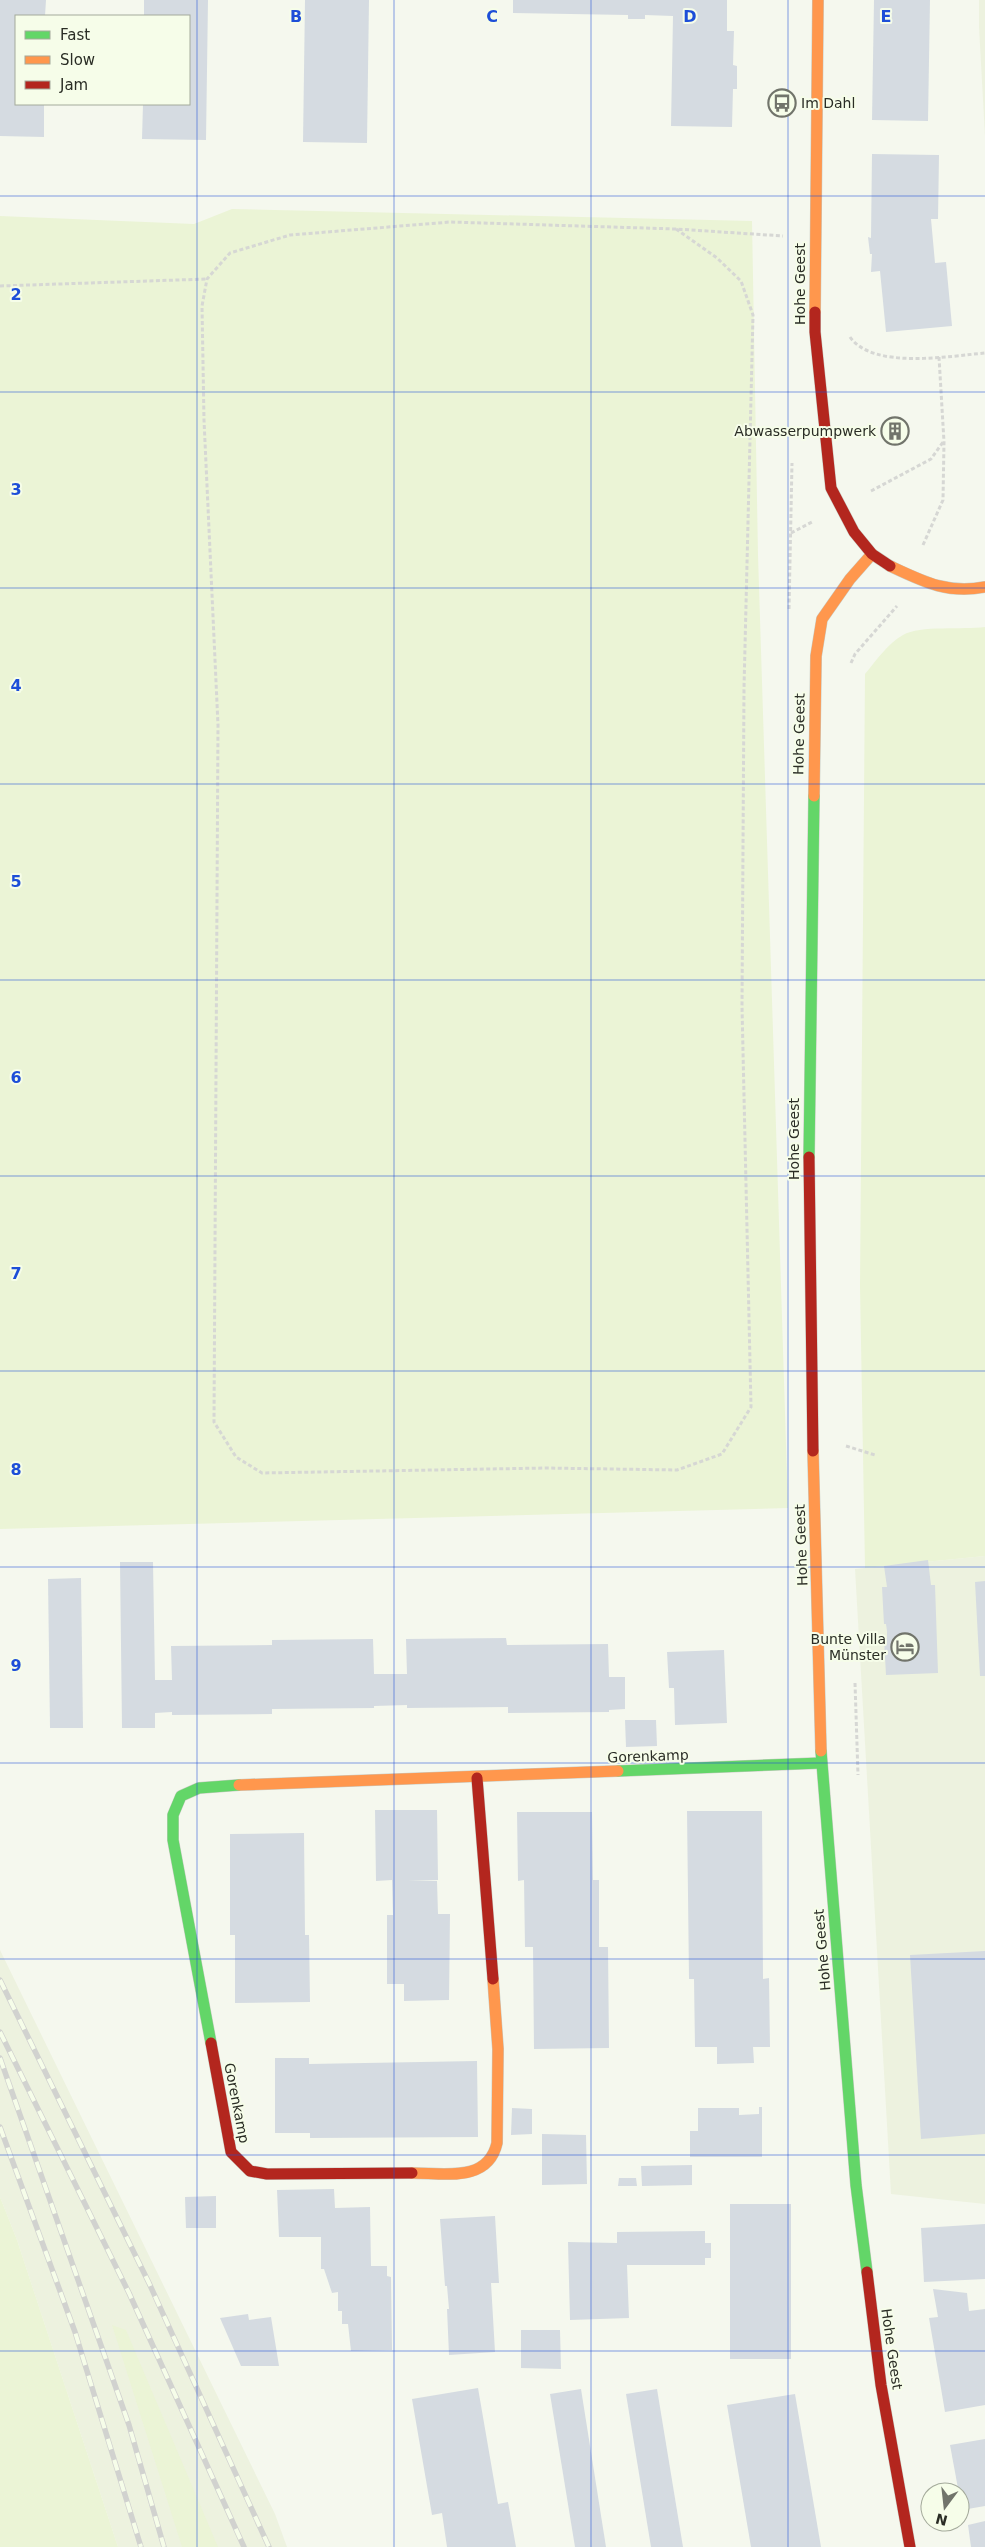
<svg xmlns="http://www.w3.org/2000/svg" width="985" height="2547" viewBox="0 0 985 2547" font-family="'DejaVu Sans',sans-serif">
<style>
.built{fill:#edf2df}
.green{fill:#ebf4d6}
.building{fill:#d5dbe1}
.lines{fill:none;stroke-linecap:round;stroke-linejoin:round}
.fast-casing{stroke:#c8cbc3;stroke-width:12}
.slow-casing{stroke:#c8cbc3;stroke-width:12}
.jam-casing{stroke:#c8cbc3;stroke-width:12}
.path{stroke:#d6d7d4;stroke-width:3;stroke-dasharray:4 2.5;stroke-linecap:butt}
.fast{stroke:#63d668;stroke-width:11}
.slow{stroke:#ff974d;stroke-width:11}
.jam{stroke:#b3261e;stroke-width:11}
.rail-casing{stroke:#d1d2cf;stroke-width:5.5}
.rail{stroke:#f6fde9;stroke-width:4;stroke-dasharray:11;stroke-linecap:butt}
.grid{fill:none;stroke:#1d4ed8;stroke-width:1;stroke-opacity:0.55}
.labels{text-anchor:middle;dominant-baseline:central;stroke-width:4;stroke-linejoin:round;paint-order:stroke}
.poi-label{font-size:14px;fill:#2a2d25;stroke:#f6fde9;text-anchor:end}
.street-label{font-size:14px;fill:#2a2d25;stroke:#f6fde9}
.grid-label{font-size:16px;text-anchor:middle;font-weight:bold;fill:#1d4ed8;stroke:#f6fde9;stroke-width:4;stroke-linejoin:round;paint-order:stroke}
</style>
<rect width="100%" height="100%" fill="#f5f8ee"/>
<g class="built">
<polygon points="979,0 985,0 985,136 979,27"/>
<polygon points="985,1556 985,2204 891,2194 855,1569"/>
<polygon points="0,1950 275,2514 287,2547 118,2547 17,2240 0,2197"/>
</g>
<g class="green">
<polygon points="232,209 752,221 758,555 788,1508 0,1529 0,216 194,224"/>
<path d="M985,627V1556L865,1568L860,1286L865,674C876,661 888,643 903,635C920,625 963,630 985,627Z"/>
<polygon points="0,2197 17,2240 118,2547 0,2547"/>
<polygon points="112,2325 126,2330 218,2547 182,2547"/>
</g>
<g class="building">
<polygon points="0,0 46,0 45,16 16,16 16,104 44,104 44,137 0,136"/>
<polygon points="144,0 208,0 206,140 142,139 143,104 189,104 189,16 144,16"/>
<polygon points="305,0 369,0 367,143 303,142"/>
<polygon points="513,0 727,0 727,31 734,31 733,65 737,66 737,89 733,89 732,127 671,126 673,16 645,15 645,19 628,19 628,15 513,13"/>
<polygon points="874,0 930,0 928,121 872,120"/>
<polygon points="872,154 939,155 938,219 931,219 935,263 946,262 952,326 886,332 880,271 871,272 872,254 870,254 868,237 871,238"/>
<polygon points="904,421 906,441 886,442 884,422"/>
<polygon points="928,1560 931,1585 935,1585 938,1673 886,1675 884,1639 887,1638 887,1631 886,1624 884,1624 882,1587 887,1587 884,1566"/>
<polygon points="120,1562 153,1562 155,1680 172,1680 171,1646 272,1645 272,1640 373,1639 374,1674 407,1674 406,1639 506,1638 507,1645 608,1644 609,1677 625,1677 625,1709 609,1710 609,1712 508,1713 508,1707 407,1708 407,1705 374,1706 374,1708 272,1709 272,1714 172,1715 172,1712 155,1713 155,1728 122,1728"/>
<polygon points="81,1578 83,1728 50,1728 48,1579"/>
<polygon points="985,1581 985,1676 980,1676 975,1582"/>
<polygon points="724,1650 727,1723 675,1725 674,1688 669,1688 667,1652"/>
<polygon points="625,1720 656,1720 657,1746 626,1747"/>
<polygon points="375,1810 437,1810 438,1880 408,1881 437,1881 438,1914 450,1914 449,2000 404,2001 404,1984 387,1984 387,1915 393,1915 392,1880 376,1881"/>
<polygon points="687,1811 762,1811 763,1979 769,1978 770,2047 753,2047 754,2063 717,2064 717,2047 695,2047 694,1979 689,1979"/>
<polygon points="517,1812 592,1812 593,1880 599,1880 599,1947 608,1947 609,2048 534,2049 533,1947 525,1947 524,1880 518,1881"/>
<polygon points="304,1833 305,1935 309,1935 310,2002 235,2003 235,1935 230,1935 230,1834"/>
<polygon points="985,1951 985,2134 921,2139 910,1955"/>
<polygon points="275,2058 309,2058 309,2064 477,2061 478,2137 310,2138 310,2133 275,2133"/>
<polygon points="759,2107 762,2107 762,2157 690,2157 690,2131 698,2131 698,2108 739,2108 739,2115 759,2114"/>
<polygon points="512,2108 532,2109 532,2134 511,2135"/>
<polygon points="542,2134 586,2135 587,2184 542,2185"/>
<polygon points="692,2165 692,2185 642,2186 641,2166"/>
<polygon points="619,2178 636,2178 637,2186 618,2186"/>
<polygon points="334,2189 335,2208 370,2207 371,2266 387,2266 387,2276 391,2277 392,2350 351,2351 348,2324 342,2324 342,2311 338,2311 338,2292 332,2293 324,2269 321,2269 321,2237 279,2237 277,2190"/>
<polygon points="216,2196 216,2228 186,2228 185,2197"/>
<rect x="730" y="2204" width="61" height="155"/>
<polygon points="495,2216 499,2283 491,2283 495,2352 449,2355 447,2309 449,2309 447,2286 445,2286 440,2219"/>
<polygon points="985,2224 985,2279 924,2282 921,2228"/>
<polygon points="705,2231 705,2243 711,2243 711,2258 705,2258 705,2265 627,2265 629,2318 570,2320 568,2242 617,2243 617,2232"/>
<polygon points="933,2289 967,2293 969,2311 985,2309 985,2405 945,2412 929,2318 938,2317"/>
<polygon points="248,2314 249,2320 271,2317 279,2366 241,2366 220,2318"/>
<polygon points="521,2330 560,2330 561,2369 521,2368"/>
<polygon points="478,2388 498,2504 508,2502 516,2547 447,2547 442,2513 432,2515 412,2399"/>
<polygon points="581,2389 606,2547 575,2547 550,2394"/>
<polygon points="657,2389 683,2547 651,2547 626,2394"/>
<polygon points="795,2394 821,2547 751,2547 727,2405"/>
<polygon points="985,2439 985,2506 962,2510 950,2445"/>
<polygon points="985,2521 985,2547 971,2547 968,2525"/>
</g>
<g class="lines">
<g class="fast-casing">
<g id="fast">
<polyline points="809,1157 814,796"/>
<polyline points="821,1751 856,2185 867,2272"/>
<polyline points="618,1771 821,1763"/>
<polyline points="211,2043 173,1840 173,1815 181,1796 199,1788 239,1785"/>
</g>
</g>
<g class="slow-casing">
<g id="slow">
<polyline points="815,312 818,0"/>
<path d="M890,566C924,582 947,594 985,587"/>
<polyline points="814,796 816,656 822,619 850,579 872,554"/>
<polyline points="813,1451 821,1751"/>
<polyline points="239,1785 618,1771"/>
<path d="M412,2173C444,2173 488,2183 497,2143L498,2049L493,1979"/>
</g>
</g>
<g class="jam-casing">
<g id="jam">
<polyline points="815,312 815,332 831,488 854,532 872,554 890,566"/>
<polyline points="809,1157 813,1451"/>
<polyline points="477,1778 493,1979"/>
<polyline points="211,2043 231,2152 250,2171 267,2174 412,2173"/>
<polyline points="867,2272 881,2385 910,2547"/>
</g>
</g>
<g class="path">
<polyline points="676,229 717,258 741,281 753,315 744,688 742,1006 751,1407 722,1454 677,1470 546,1468 262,1473 236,1457 214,1422 218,725 204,420 202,306 207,279 230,253 290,235 450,222 676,229 783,236"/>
<polyline points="0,286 207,279"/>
<path d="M850,337C873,370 950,356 985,353"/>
<polyline points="871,491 931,459 943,442"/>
<polyline points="791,533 812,522"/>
<polyline points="923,545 943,500 944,442 939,357"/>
<polyline points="789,609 792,463"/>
<polyline points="851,663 855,654 897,606"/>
<polyline points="846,1446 875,1455"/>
<polyline points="855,1683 858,1775"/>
</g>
<use href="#fast" class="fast"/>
<use href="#slow" class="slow"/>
<use href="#jam" class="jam"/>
<g class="rail-casing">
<g id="rail">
<polyline points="0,1980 149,2283 269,2547"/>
<polyline points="0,2032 129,2293 244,2547"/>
<polyline points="0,2058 129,2425 164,2547"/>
<polyline points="0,2127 75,2332 141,2547"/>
</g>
</g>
<use href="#rail" class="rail"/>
</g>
<path class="grid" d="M197,0V2547M394,0V2547M591,0V2547M788,0V2547M0,196H985M0,392H985M0,588H985M0,784H985M0,980H985M0,1176H985M0,1371H985M0,1567H985M0,1763H985M0,1959H985M0,2155H985M0,2351H985"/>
<defs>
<g id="bus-ring" transform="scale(1.4375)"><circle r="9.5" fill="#f6fde9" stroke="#71746b" stroke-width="1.5"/><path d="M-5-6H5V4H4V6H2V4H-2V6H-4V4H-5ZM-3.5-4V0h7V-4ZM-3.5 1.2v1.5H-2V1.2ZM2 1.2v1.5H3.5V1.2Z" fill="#71746b"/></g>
<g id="building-ring" transform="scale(1.4375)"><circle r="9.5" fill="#f6fde9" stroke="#71746b" stroke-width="1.5"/><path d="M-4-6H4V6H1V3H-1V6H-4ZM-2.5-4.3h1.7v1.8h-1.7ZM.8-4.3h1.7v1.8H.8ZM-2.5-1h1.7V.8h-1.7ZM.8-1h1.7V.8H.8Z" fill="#71746b"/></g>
<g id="hotel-ring" transform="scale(1.4375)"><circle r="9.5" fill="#f6fde9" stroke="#71746b" stroke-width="1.5"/><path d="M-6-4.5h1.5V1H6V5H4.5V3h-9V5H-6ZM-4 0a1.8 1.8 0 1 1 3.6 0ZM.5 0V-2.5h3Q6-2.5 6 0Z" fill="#71746b"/></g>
</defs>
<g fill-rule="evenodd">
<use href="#bus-ring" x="782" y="103"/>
<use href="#building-ring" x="895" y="431"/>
<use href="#hotel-ring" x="905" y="1647"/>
</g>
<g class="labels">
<g class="poi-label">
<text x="801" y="103" text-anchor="start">Im Dahl</text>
<text x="876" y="431">Abwasserpumpwerk</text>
<text x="886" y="1639">Bunte Villa<tspan x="886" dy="16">Münster</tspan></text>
</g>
<g class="street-label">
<text transform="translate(800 284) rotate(-90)">Hohe Geest</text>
<text transform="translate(799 734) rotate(-89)">Hohe Geest</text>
<text transform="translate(794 1139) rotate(-90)">Hohe Geest</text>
<text transform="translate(801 1545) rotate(-92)">Hohe Geest</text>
<text transform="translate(648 1756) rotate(-2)">Gorenkamp</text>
<text transform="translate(822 1950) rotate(-95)">Hohe Geest</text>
<text transform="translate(237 2103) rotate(79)">Gorenkamp</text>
<text transform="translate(892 2349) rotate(82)">Hohe Geest</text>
</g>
</g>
<g class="grid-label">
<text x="296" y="22">B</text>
<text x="492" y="22">C</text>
<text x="690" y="22">D</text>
<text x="886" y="22">E</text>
<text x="16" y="300">2</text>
<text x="16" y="495">3</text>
<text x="16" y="691">4</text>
<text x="16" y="887">5</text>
<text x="16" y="1083">6</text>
<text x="16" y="1279">7</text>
<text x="16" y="1475">8</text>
<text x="16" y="1671">9</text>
</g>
<rect x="15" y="15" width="175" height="90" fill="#f6fde9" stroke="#a4aa9b"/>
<rect x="25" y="31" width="25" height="8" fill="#63d668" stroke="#a4aa9b"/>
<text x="60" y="40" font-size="15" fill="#2a2d25">Fast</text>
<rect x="25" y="56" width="25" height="8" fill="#ff974d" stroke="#a4aa9b"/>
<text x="60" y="65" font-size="15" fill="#2a2d25">Slow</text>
<rect x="25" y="81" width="25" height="8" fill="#b3261e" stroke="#a4aa9b"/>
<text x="60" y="90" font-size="15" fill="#2a2d25">Jam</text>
<g transform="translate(945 2507) rotate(195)"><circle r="24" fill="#f6fde9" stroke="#a4aa9b"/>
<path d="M0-4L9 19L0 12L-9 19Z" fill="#71746b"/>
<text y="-8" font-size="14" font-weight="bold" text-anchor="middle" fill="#2a2d25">N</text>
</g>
</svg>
